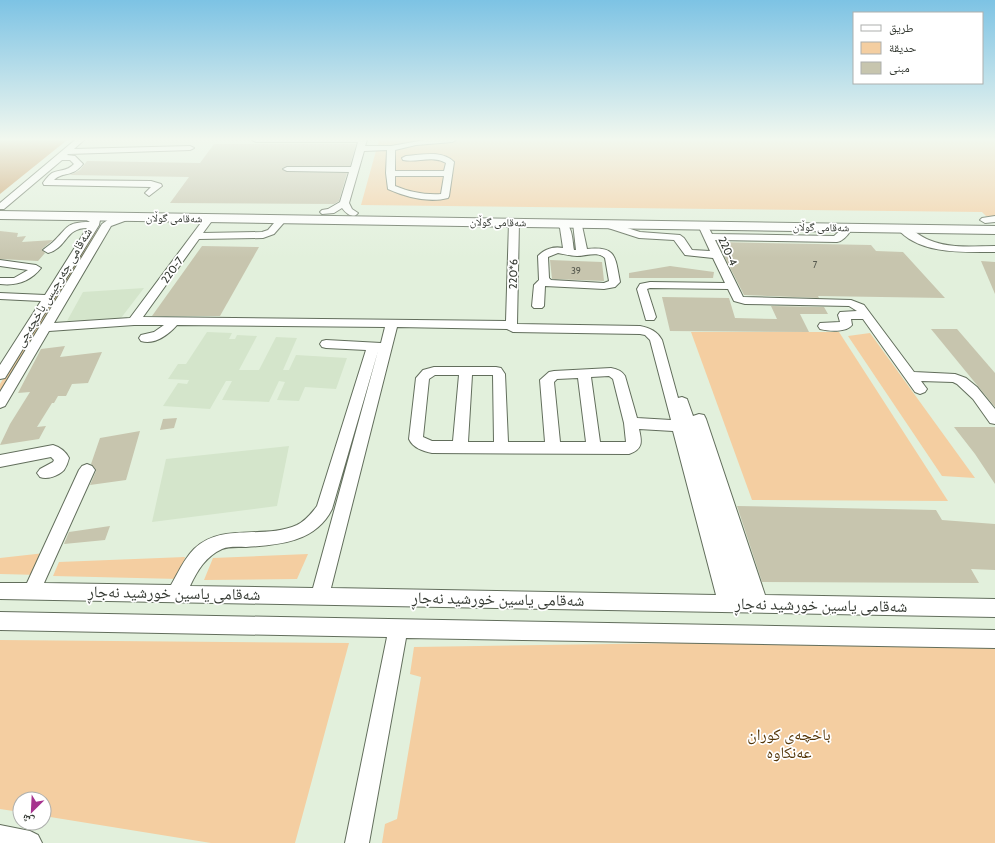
<svg xmlns="http://www.w3.org/2000/svg" width="995" height="843" viewBox="0 0 995 843" font-family="Cabin,'Noto Naskh Arabic',sans-serif">
<style>
.built{fill:#d4e5cb}
.green{fill:#f4cea1}
.forest{fill:#c99d66}
.building{fill:#c7c5ae}
.lines{fill:none;stroke-linecap:round;stroke-linejoin:round}
.minor-casing{stroke:#626e5c;stroke-width:2}
.major-casing{stroke:#626e5c;stroke-width:2}
.minor{fill:#fff;fill-rule:evenodd}
.major{fill:#fff;fill-rule:evenodd}
.labels{text-anchor:middle;dominant-baseline:central;stroke-width:3.5;stroke-linejoin:round;paint-order:stroke}
.far-number-label{font-size:9px;fill:#585b50}
.far-street-label{font-size:11px;fill:#333831;stroke:#fff}
.street-label{font-size:13px;fill:#333831;stroke:#fff}
.near-street-label{font-size:16px;fill:#333831;stroke:#fff}
.near-park-label{font-size:16px;fill:#533507;stroke:#fff}
</style>
<rect width="100%" height="100%" fill="#e2f0dc"/>
<g class="built">
<polygon points="144,288 121,318 67,321 83,292"/>
<polygon points="207,332 232,333 229,339 235,339 237,335 257,336 239,370 259,370 276,337 297,338 283,370 289,370 296,355 347,358 336,389 305,387 299,401 277,400 285,382 279,381 269,402 222,400 232,381 226,381 210,409 163,406 178,383 187,384 189,380 168,379 178,364 186,364"/>
<polygon points="289,446 277,506 152,522 166,459"/>
</g>
<g class="green">
<polygon points="379,140 995,140 995,216 986,216 982,212 361,205"/>
<polygon points="94,231 98,231 0,393 0,384"/>
<polygon points="691,332 839,332 948,501 752,500"/>
<polygon points="870,333 975,478 942,476 848,336"/>
<polygon points="54,552 40,575 0,574 0,558"/>
<polygon points="308,554 297,579 204,580 213,558"/>
<polygon points="185,557 179,579 53,576 59,562"/>
<polygon points="0,640 349,643 295,843 211,843 44,816 44,799 20,799 20,812 0,809"/>
<polygon points="750,642 995,645 995,843 382,843 385,824 397,819 421,677 410,674 414,647"/>
</g>
<polygon class="forest" points="0,140 67,140 0,194"/>
<g class="building">
<polygon points="214,144 356,144 350,166 287,166 282,168 287,172 347,173 339,201 334,204 170,203 189,177 70,175 80,170 87,161 200,163"/>
<polygon points="0,231 18,233 17,237 26,236 22,242 53,240 42,249 45,253 38,261 0,259"/>
<polygon points="717,242 871,245 876,251 903,252 945,298 818,296 819,298 744,295"/>
<polygon points="202,246 259,247 220,316 152,316"/>
<polygon points="550,260 602,262 604,281 552,279"/>
<polygon points="981,261 995,262 995,294"/>
<polygon points="670,266 714,272 713,278 629,278 629,273"/>
<polygon points="662,297 729,298 735,318 777,319 771,306 824,307 828,314 800,314 809,332 670,331"/>
<polygon points="931,329 957,329 995,373 995,407"/>
<polygon points="65,346 60,357 102,352 88,383 72,384 66,396 58,396 54,403 52,403 37,427 46,426 39,439 0,445 10,424 30,392 18,393 41,349"/>
<polygon points="177,418 174,428 160,430 163,419"/>
<polygon points="954,427 995,427 995,484 975,454"/>
<polygon points="140,431 126,480 90,485 96,471 91,464 100,438"/>
<polygon points="737,506 936,510 942,520 995,524 995,570 971,569 979,583 762,582"/>
<polygon points="110,526 105,540 64,544 69,532"/>
</g>
<g class="lines">
<g class="minor-casing">
<g id="minor">
<path d="M75,140H84L74,149L190,146L194,148L190,150L68,154L67,155L75,156L83,164C72,178 63,171 54,180L151,181L161,184L162,186L149,196L145,193L151,187L44,185L43,183C45,180 49,175 52,173C61,169 66,172 74,164L70,160H62L4,209H0V203Z"/>
<path d="M252,140H367L365,146H391L425,140H456L452,142L416,145L395,150V171H444L446,163C433,155 417,163 403,160L402,158L406,156C421,155 442,150 454,162L449,196L448,198C429,203 406,197 388,189L386,173L387,150L364,151L349,203L352,209L358,213L356,215C350,217 346,213 342,208L334,213L322,214L320,212L322,210L328,209L340,202L349,172L287,171L283,169L287,167H351L358,142H256ZM395,176H444L441,194C426,195 409,192 395,186Z"/>
<path d="M85,213L98,218L100,220L99,225L5,378L0,379V365L41,301L0,299V293L45,295L87,228C65,228 67,248 48,253L43,250C46,247 50,245 53,242C68,228 65,222 90,222L80,216Z"/>
<path d="M127,214L132,217L130,219L111,226L54,323L130,318L206,216L209,215L214,218L203,233L262,232L268,230L280,216H286L288,218L274,234L263,238L199,239L143,317L506,321L509,222L514,219L517,220L519,222L517,324L640,326C650,328 657,331 662,340L678,398L682,397L687,399L693,416L699,414L704,415L706,419L765,595L995,599V617L0,599V583H27L79,470L82,466L87,464L92,466L95,470L44,583L171,585C178,573 184,559 194,549C222,522 264,540 297,525C305,521 311,514 317,506L366,350L326,348L322,347L320,344L322,341L326,340L381,343L385,327L177,325C168,335 155,345 141,341L139,338L141,335L154,332L164,325H134L49,331L5,406L0,408V392L102,224L109,219ZM397,327L507,329L513,332L640,334L645,335L650,340L671,420L637,418L625,376C622,371 617,369 611,368L554,371L549,372L540,380L545,442H508L505,374L501,368L496,367H434L423,370L416,378L409,439C413,448 423,451 432,453L629,454C643,449 642,442 639,429L673,431L716,595L331,588ZM378,351L313,588L190,586C197,571 206,556 222,549C229,546 239,547 246,547C279,545 316,542 332,509ZM435,375H459L453,441H432L423,437L429,379ZM472,375H493L494,442H468ZM609,376L613,379L624,423L626,442H600L591,377ZM578,378L586,442H560L554,382L557,379Z"/>
<polygon points="995,216 995,222 985,223 980,220 982,218"/>
<path d="M560,220C573,223 572,239 574,250H576L573,223L578,220L581,221L587,249C617,246 615,257 620,282L615,287L604,289L545,286L544,306L542,308H534L532,306L534,285L539,280L538,256C544,249 554,246 563,248L560,228L555,223ZM558,253C564,254 571,256 577,256C586,256 598,251 605,258L609,281L604,283L551,280L549,278L548,257Z"/>
<path d="M605,221L640,232L680,235L684,238L692,250L710,251L698,225L700,223H706L712,234L834,236L843,228H849L851,230C848,235 843,241 837,242L715,240L743,297L851,300L864,305L914,372L955,374L966,378L977,387L995,409V424L990,423L973,399L957,384L953,382L921,381L927,389L925,392L920,394L915,392L863,319H851L852,325C846,333 828,331 820,329L818,326L820,323L840,322L838,315L840,312L857,311L849,306L745,304L734,301L728,289L650,288L647,289L656,317L654,320H646L637,289L640,284L650,282L725,283L713,258L685,255L674,240L639,238L602,226L600,224Z"/>
<path d="M902,225C912,228 920,237 929,240C950,249 973,246 995,246V252C964,252 919,255 897,228Z"/>
<path d="M0,260L36,265L41,268C31,281 16,286 0,284V278H14L28,270L0,266Z"/>
<path d="M53,445C60,447 66,452 69,458C68,462 66,467 64,470C58,476 47,480 40,477L37,473L40,469L53,462L54,460L51,457L0,467V455Z"/>
<polygon points="0,612 995,630 995,648 406,638 369,843 345,843 387,637 0,630"/>
<polygon points="0,825 30,831 38,835 42,843 0,843"/>
</g>
</g>
<g class="major-casing">
<polygon id="major" points="0,211 995,226 995,234 0,219"/>
</g>
<use href="#minor" class="minor"/>
<use href="#major" class="major"/>
</g>
<linearGradient id="sky" x2="0" y2="1"><stop stop-color="#7dc3e4"/><stop offset="0.54" stop-color="#f2f8ef"/><stop offset="1" stop-color="#f2f8ef" stop-opacity="0"/></linearGradient>
<rect width="995" height="258" fill="url(#sky)"/>
<g class="labels">
<g class="far-number-label">
<text x="815" y="264">7</text>
<text x="576" y="270">39</text>
</g>
<g class="far-street-label">
<text transform="translate(174 218) rotate(1)">شەقامی گوڵان</text>
<text transform="translate(498 222) rotate(1)">شەقامی گوڵان</text>
<text transform="translate(821 227) rotate(1)">شەقامی گوڵان</text>
<text transform="translate(728 251) rotate(65)">220-4</text>
<text transform="translate(172 270) rotate(-54)">220-7</text>
<text transform="translate(513 274) rotate(-89)">220*6</text>
</g>
<g class="street-label">
<text transform="translate(53 287) rotate(-59)">شەقامی جەرجیس باخچەچی</text>
</g>
<g class="near-street-label">
<text transform="translate(174 593) rotate(1)">شەقامی یاسین خورشید نەجاڕ</text>
<text transform="translate(498 599) rotate(1)">شەقامی یاسین خورشید نەجاڕ</text>
<text transform="translate(821 605) rotate(1)">شەقامی یاسین خورشید نەجاڕ</text>
</g>
<g class="near-park-label">
<text x="789" y="734">باخچەی کوران<tspan x="789" dy="18">عەنکاوە</tspan></text>
</g>
</g>
<rect x="853" y="12" width="130" height="72" fill="#ffffff" stroke="#adafad"/>
<rect x="861" y="25" width="20" height="6" fill="#ffffff" stroke="#adafad"/>
<text x="889" y="32" font-size="12" fill="#333831">طريق</text>
<rect x="861" y="42" width="20" height="12" fill="#f4cea1" stroke="#adafad"/>
<text x="889" y="52" font-size="12" fill="#333831">حديقة</text>
<rect x="861" y="62" width="20" height="12" fill="#c7c5ae" stroke="#adafad"/>
<text x="889" y="72" font-size="12" fill="#333831">مبنى</text>
<g transform="translate(32 811) rotate(204)"><circle r="19" fill="#ffffff" stroke="#adafad"/>
<path d="M0-3L7 15L0 10L-7 15Z" fill="#a6348e"/>
<text y="-6" font-size="11" font-weight="bold" text-anchor="middle" fill="#333831">ش</text>
</g>
</svg>
